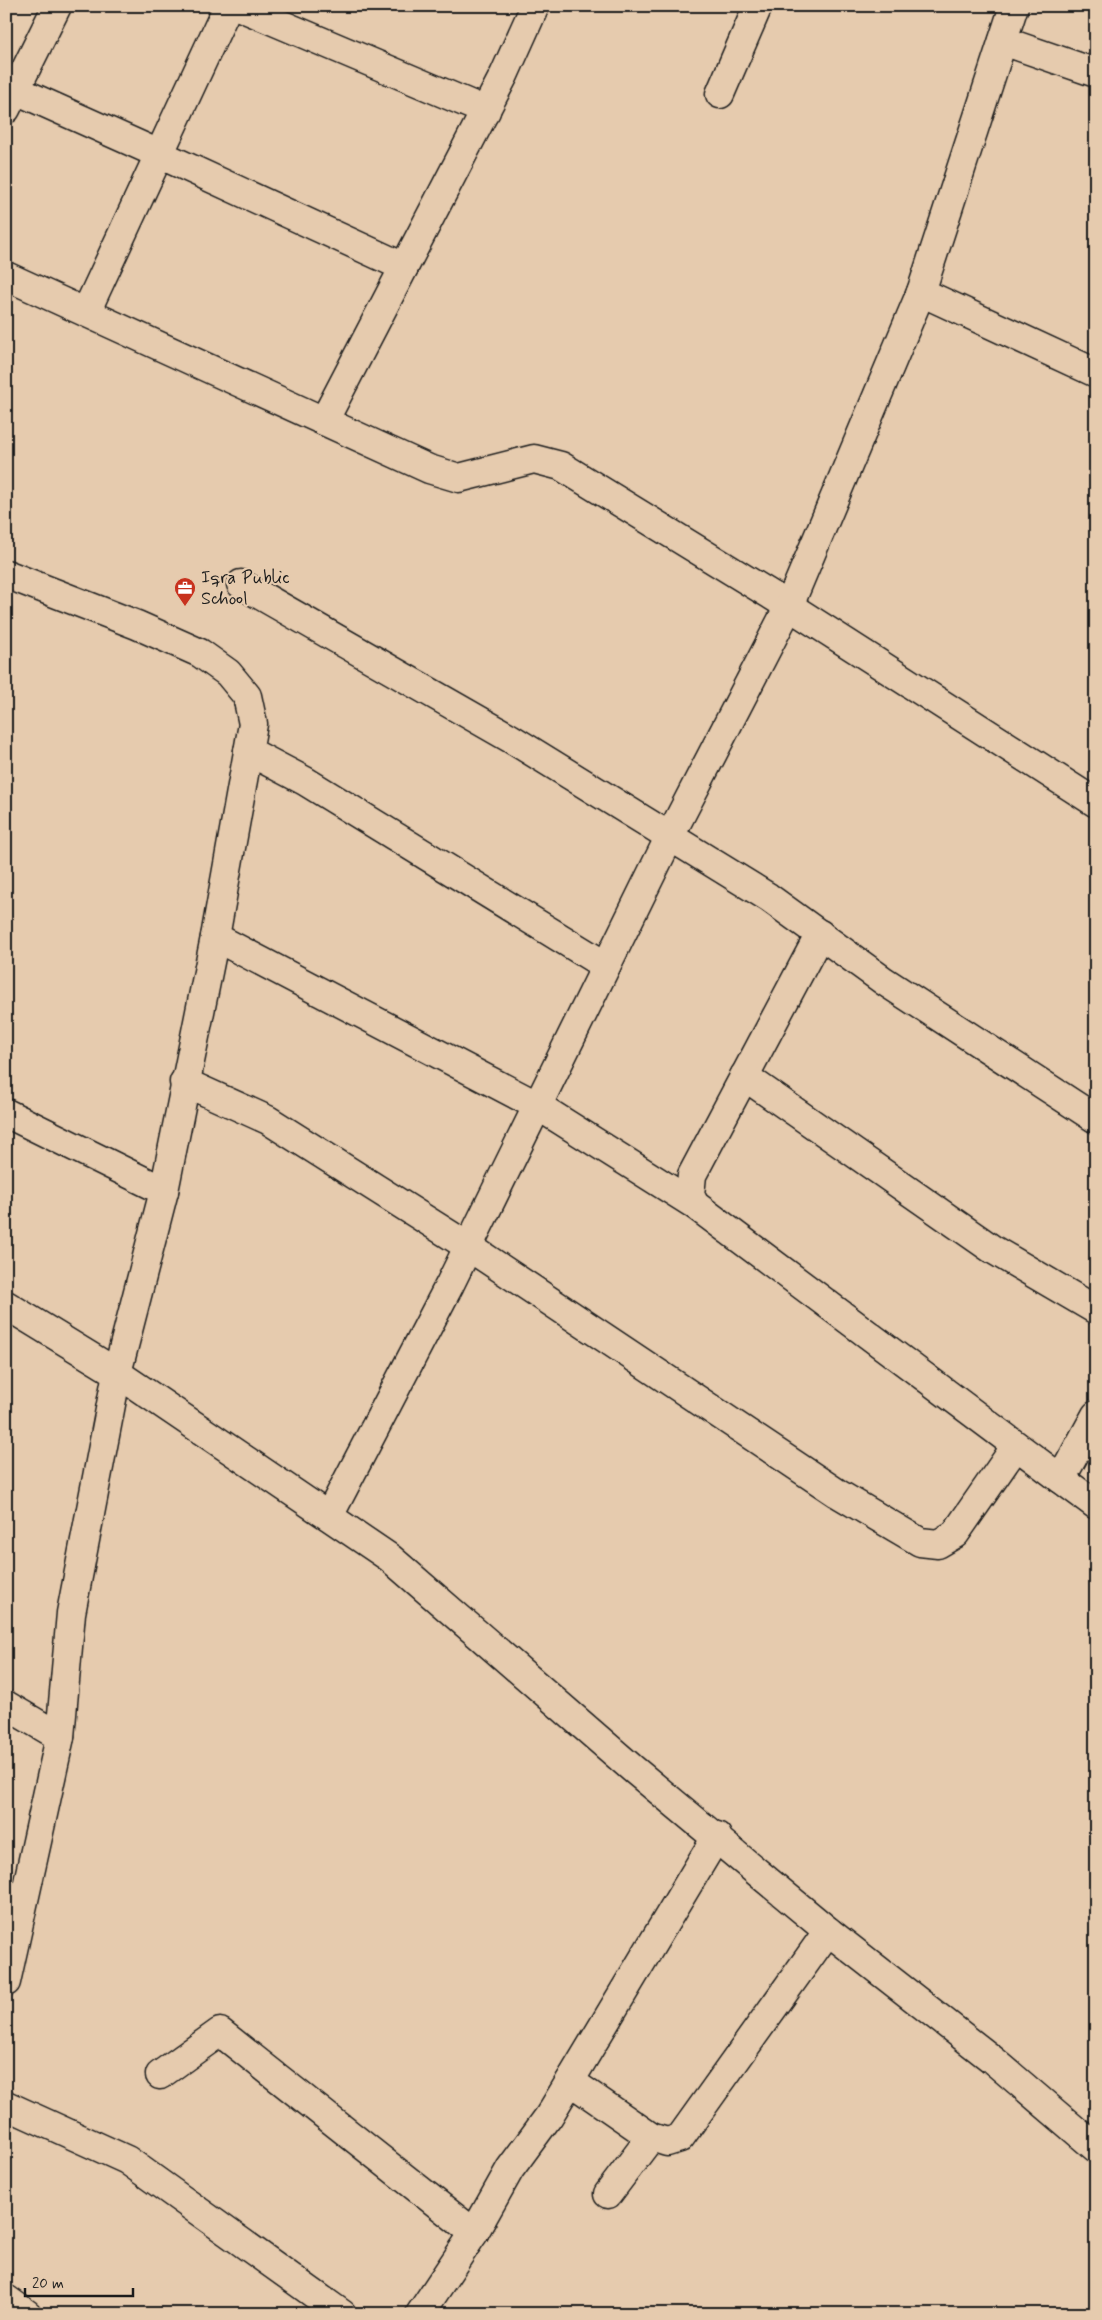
<svg xmlns="http://www.w3.org/2000/svg" width="1102" height="2320" viewBox="0 0 1102 2320" font-family="Mynerve,sans-serif">
<style>
.lines{fill:none;stroke-linecap:round;stroke-linejoin:round}
.minor-casing{stroke:#1c1c1c;stroke-width:31}
.minor{stroke:#e6cbae;stroke-width:28}
.labels{text-anchor:middle;dominant-baseline:central;stroke-width:4.5;stroke-linejoin:round;paint-order:stroke}
.poi-label{font-size:18px;fill:#1c1c1c;stroke:#e6cbae;text-anchor:start}
</style>
<rect width="100%" height="100%" fill="#e6cbae"/>
<filter id="ink" filterUnits="userSpaceOnUse"><feTurbulence type="fractalNoise" baseFrequency=".02" numOctaves="2"/><feDisplacementMap in="SourceGraphic" scale="10" xChannelSelector="R" yChannelSelector="G"/><feConvolveMatrix kernelMatrix="1 2 1 2 8 2 1 2 1" color-interpolation-filters="sRGB"/></filter>
<g filter="url(#ink)">
<g class="lines">
<g class="minor-casing">
<g id="minor">
<polyline points="238,6 486,111"/>
<polyline points="1003,41 1096,73"/>
<polyline points="16,90 159,154 404,267"/>
<polyline points="720,94 758,6"/>
<polyline points="6,109 57,6"/>
<polyline points="6,276 429,469 459,478 534,459 561,466 789,606 1096,803"/>
<polyline points="921,292 1096,373"/>
<polyline points="86,312 228,6"/>
<polyline points="324,421 504,75 535,6"/>
<polyline points="6,574 137,625 200,653 228,673 247,696 253,724 215,937 164,1191 117,1373 71,1613 60,1737 6,1982"/>
<polyline points="241,584 510,738 768,897 884,981 1096,1119"/>
<polyline points="248,751 305,781 606,966"/>
<polyline points="820,934 692,1175 690,1195 695,1205 1061,1479"/>
<polyline points="215,937 538,1106 695,1205"/>
<polyline points="744,1076 992,1249 1096,1310"/>
<polyline points="184,1082 268,1120 469,1247 837,1493 920,1542 938,1544 955,1534 1016,1446"/>
<polyline points="6,1113 164,1191"/>
<polyline points="6,1305 117,1373 390,1558 633,1769 828,1931 993,2060 1096,2148"/>
<polyline points="1096,1415 1061,1479 1096,1505"/>
<polyline points="329,1516 450,1284 670,836 789,606 921,292 1014,6"/>
<polyline points="6,1705 60,1737"/>
<polyline points="160,2075 220,2032 474,2233 510,2169 549,2116 717,1836"/>
<polyline points="570,2081 651,2137 608,2194"/>
<polyline points="6,2105 127,2160 342,2314"/>
<polyline points="651,2137 667,2142 680,2138 828,1931"/>
<polyline points="6,2299 27,2314"/>
<polyline points="420,2314 474,2233"/>
</g>
</g>
<use href="#minor" class="minor"/>
</g>
</g>
<defs>
<g id="office-pin" transform="scale(1.125)"><path d="M0 17L-7.5 6A9.5 9.5 0 1 1 7.5 6Z" fill="#c8321e" stroke="#e6cbae"/><path d="M-6-3h4V-5.5h4V-3h4V5H-6ZM-1-4.5V-3h2v-1.5ZM-6 0V1H6V0Z" fill="#fff"/></g>
</defs>
<g fill-rule="evenodd">
<use href="#office-pin" x="185" y="588"/>
</g>
<g class="labels">
<g class="poi-label">
<text x="201" y="578">Iqra Public<tspan x="201" dy="21">School</tspan></text>
</g>
</g>
<rect width="1102" height="2320" fill="none" stroke="#e6cbae" stroke-width="25"/>
<rect x="12" y="12" width="1077" height="2295" fill="none" stroke="#1c1c1c" stroke-width="2" filter="url(#ink)"/>
<path d="M25 2288v8h108v-8" fill="none" stroke="#1c1c1c" stroke-width="2.5"/>
<text x="32" y="2288" font-size="15" fill="#1c1c1c" stroke="#e6cbae" stroke-width="4" paint-order="stroke">20 m</text>
</svg>
